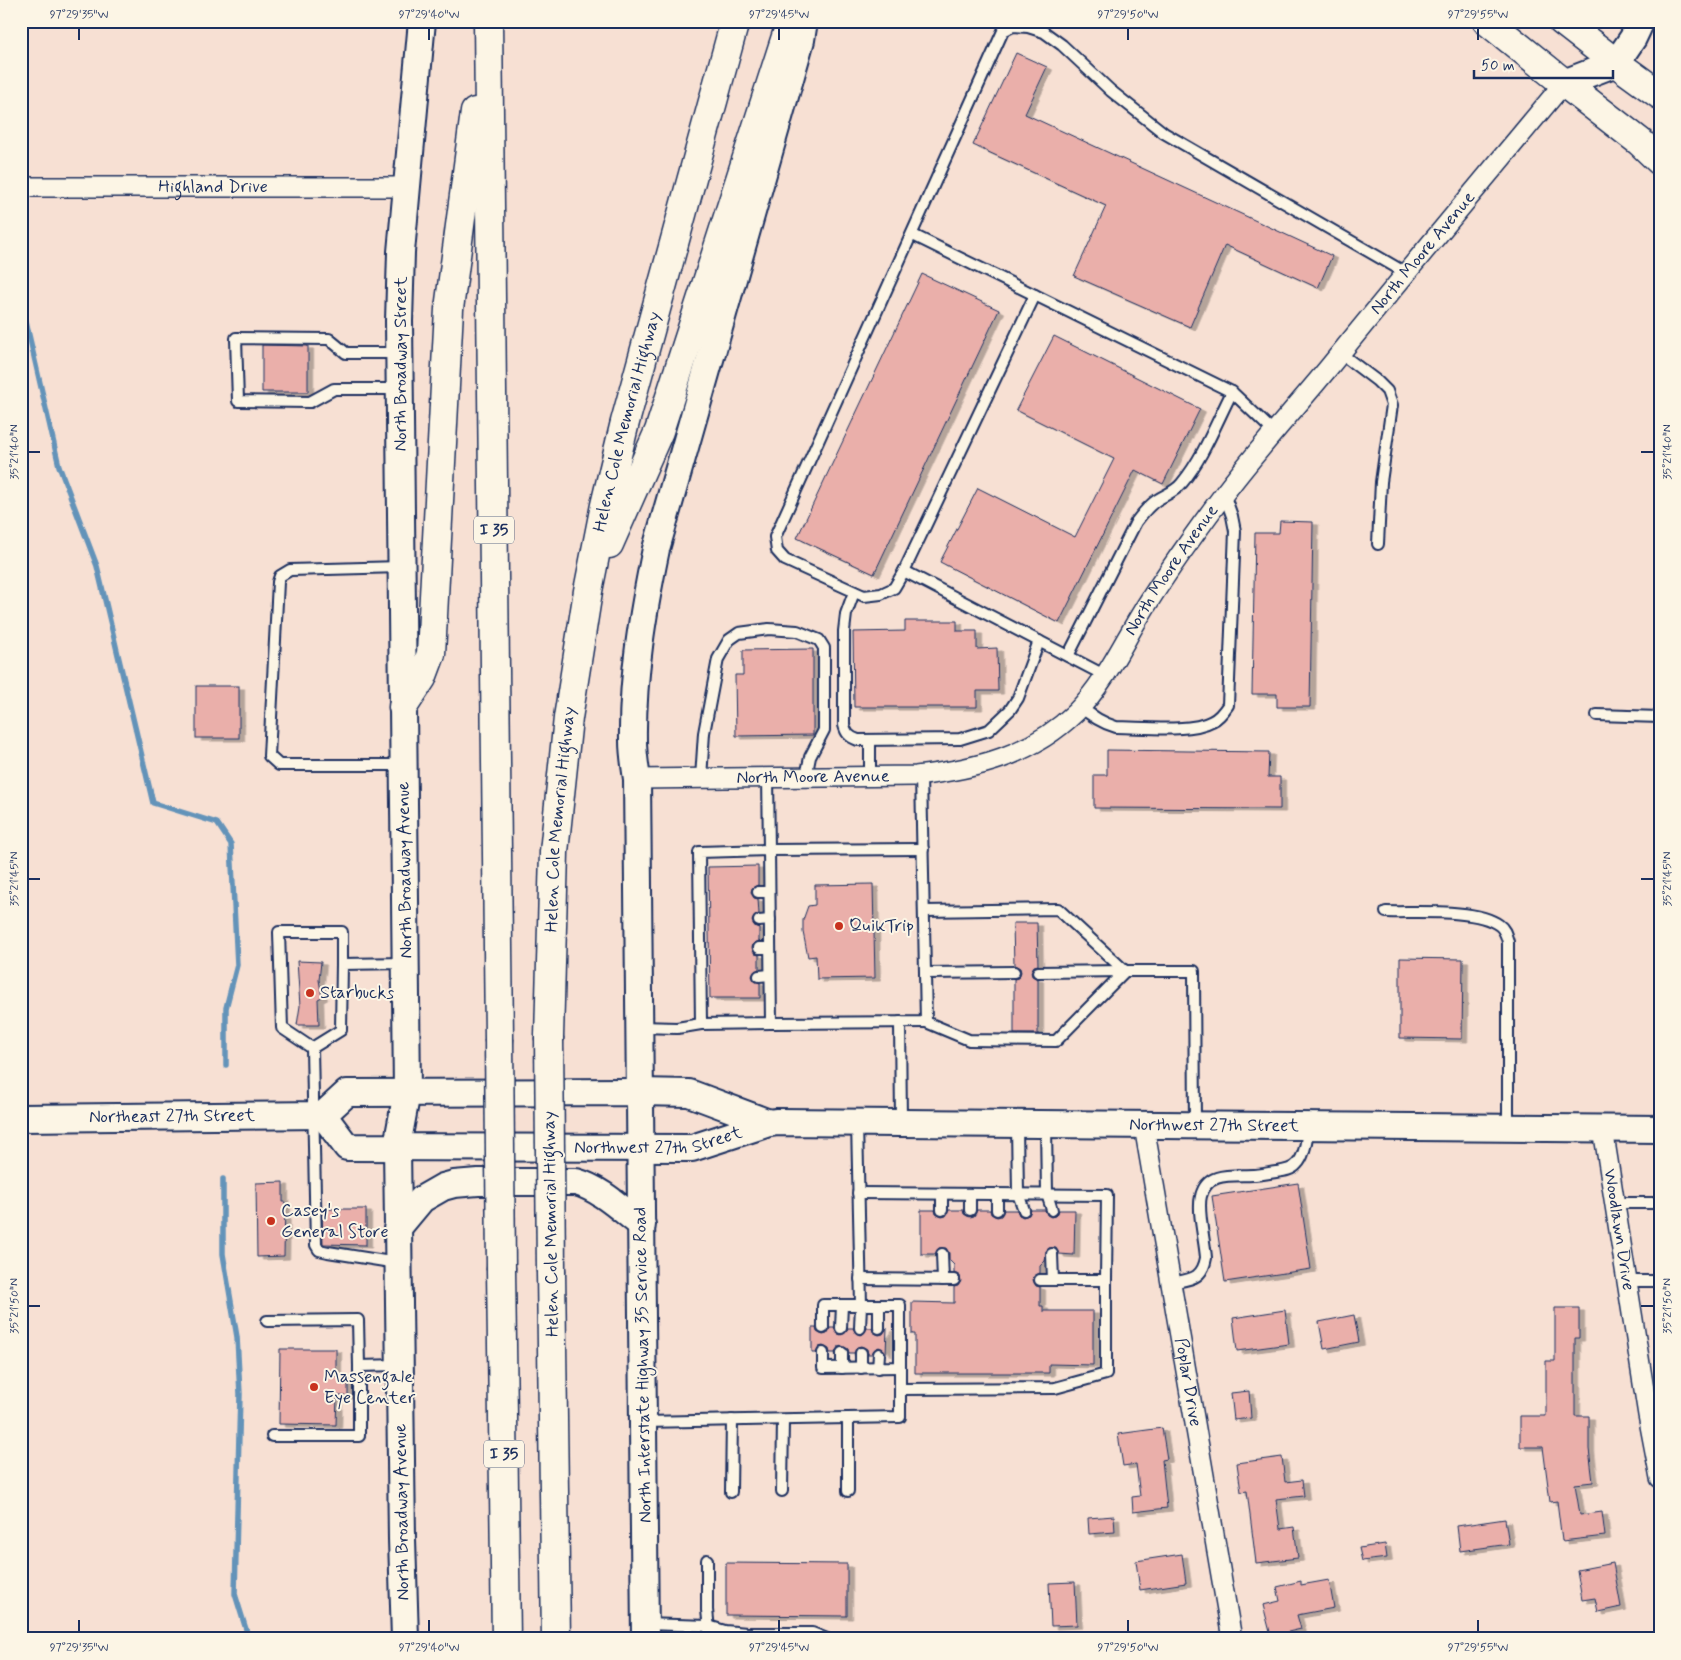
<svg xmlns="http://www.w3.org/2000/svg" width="1681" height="1660" viewBox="0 0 1681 1660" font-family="Mynerve,sans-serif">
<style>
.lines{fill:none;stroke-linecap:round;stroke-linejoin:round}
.stream{stroke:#6493b9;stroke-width:5.5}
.building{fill:#eaafaa;stroke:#1b2f5e;filter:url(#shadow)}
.lane-casing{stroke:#1b2f5e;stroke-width:14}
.street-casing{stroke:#1b2f5e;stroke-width:22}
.secondary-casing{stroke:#1b2f5e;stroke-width:30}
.primary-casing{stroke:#1b2f5e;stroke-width:31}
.highway-casing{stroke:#1b2f5e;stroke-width:31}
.lane{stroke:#fcf5e5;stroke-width:10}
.street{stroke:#fcf5e5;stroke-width:19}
.secondary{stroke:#fcf5e5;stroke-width:26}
.primary{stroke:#fcf5e5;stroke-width:28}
.highway{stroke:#fcf5e5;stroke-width:28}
.highway-bridge-casing{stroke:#1b2f5e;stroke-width:31;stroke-linecap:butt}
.highway-bridge{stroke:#fcf5e5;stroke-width:28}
.ticks{fill:none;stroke:#1b2f5e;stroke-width:2}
.poi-dot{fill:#c8321e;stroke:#fcf5e5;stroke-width:2}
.labels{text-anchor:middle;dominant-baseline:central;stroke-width:4;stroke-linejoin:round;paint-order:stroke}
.shield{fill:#fcf5e5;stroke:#5e6a86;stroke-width:1}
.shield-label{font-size:16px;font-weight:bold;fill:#1b2f5e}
.street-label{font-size:18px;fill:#1b2f5e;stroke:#fcf5e5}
.poi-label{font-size:18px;fill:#1b2f5e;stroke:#fcf5e5;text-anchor:start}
.neatline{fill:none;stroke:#1b2f5e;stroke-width:2}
.ticks-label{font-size:12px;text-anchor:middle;fill:#1b2f5e}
</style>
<defs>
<filter id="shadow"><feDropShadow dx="5.5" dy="3" stdDeviation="0" flood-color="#0004"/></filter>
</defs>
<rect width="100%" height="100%" fill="#f7e0d3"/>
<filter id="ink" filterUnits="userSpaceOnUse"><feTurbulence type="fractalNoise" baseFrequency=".02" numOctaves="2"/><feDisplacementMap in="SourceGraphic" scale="10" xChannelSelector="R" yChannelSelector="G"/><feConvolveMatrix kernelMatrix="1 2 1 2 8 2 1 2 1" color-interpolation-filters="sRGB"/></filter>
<g filter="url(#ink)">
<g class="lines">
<g class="stream">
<polyline points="21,300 59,466 97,566 153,803 217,823 231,844 237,965 226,1008 226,1065"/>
<polyline points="223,1179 223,1254 237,1337 240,1394 235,1594 249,1639"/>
</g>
</g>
<g class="building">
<polygon points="1016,53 1047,67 1025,114 1332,256 1318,288 1225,245 1190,327 1074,276 1106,206 973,145"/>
<polygon points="922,274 999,310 874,574 797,538"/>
<polygon points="1054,336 1200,409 1163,484 1135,470 1059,623 940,562 978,488 1075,537 1114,459 1016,410"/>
<polygon points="262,345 308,346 308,392 262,392"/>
<polygon points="1280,521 1313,522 1310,707 1277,707 1277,694 1252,694 1255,533 1279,533"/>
<polygon points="905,621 957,621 957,631 977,631 977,649 997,648 998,691 977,691 977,707 854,707 853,632 905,631"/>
<polygon points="813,649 813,735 736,736 735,675 743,675 743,650"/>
<rect x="196" y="686" width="43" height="52"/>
<polygon points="1107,750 1269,752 1268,777 1280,777 1280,809 1094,808 1094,775 1107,775"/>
<polygon points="758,866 758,885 752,888 751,892 754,898 758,899 759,914 755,916 752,921 754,925 759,928 759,941 753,944 752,948 755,954 759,955 759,969 755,971 752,976 754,980 760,983 760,998 710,998 708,867"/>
<polygon points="873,884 875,978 817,979 816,956 808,957 803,932 803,920 808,906 815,905 815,885"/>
<polygon points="1013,923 1037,923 1038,965 1034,966 1031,972 1032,976 1038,979 1038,1034 1014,1034 1014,979 1018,978 1021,972 1020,968 1014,965"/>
<polygon points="1400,958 1463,959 1462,1039 1400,1038"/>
<polygon points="297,961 321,962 319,980 322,997 318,999 319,1025 297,1025 300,1006"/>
<polygon points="283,1182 283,1202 285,1202 284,1256 257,1257 256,1183"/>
<polygon points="1298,1183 1311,1269 1225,1282 1212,1196"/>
<polygon points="322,1209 366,1209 366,1245 323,1244"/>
<polygon points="921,1210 935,1210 936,1214 942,1217 946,1216 949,1210 963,1210 964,1214 970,1217 974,1216 977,1210 990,1210 991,1214 997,1217 1001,1216 1004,1210 1017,1210 1019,1215 1023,1217 1029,1215 1031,1210 1045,1210 1047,1215 1051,1217 1057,1215 1059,1210 1075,1210 1074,1255 1059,1254 1056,1248 1049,1248 1046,1251 1045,1261 1040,1266 1040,1273 1034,1276 1033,1280 1036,1286 1040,1287 1040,1306 1043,1306 1043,1311 1093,1311 1093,1365 1049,1364 1049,1373 915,1373 915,1334 912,1334 912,1302 954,1303 954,1287 958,1286 961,1281 960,1276 954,1273 954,1265 949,1260 949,1253 946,1248 939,1248 935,1254 921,1254"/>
<polygon points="1555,1308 1579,1308 1579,1338 1575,1338 1575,1416 1589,1416 1589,1449 1593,1482 1575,1484 1580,1515 1602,1512 1605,1536 1562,1541 1557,1501 1550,1502 1543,1447 1520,1447 1520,1416 1546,1416 1546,1361 1555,1361"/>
<polygon points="1285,1310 1289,1344 1237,1351 1233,1318"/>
<polygon points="1354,1315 1359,1342 1324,1349 1319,1322"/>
<polygon points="812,1328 816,1328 817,1332 823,1335 827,1334 830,1328 834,1328 837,1333 841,1335 846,1332 848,1328 853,1328 856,1333 860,1335 865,1332 867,1328 872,1328 873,1332 879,1335 883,1334 887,1328 886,1354 883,1349 879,1347 874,1350 872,1354 868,1354 867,1349 861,1346 857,1347 854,1353 849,1353 848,1349 842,1346 838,1347 835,1353 830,1353 829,1349 823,1346 819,1347 816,1353 812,1353"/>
<polygon points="280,1349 336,1349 336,1377 348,1377 348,1396 337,1396 336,1425 279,1424"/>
<polygon points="1249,1391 1251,1418 1234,1420 1231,1393"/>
<polygon points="1162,1428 1167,1459 1162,1460 1167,1508 1133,1512 1132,1497 1140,1496 1136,1464 1123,1466 1118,1434"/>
<polygon points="1282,1457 1285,1482 1302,1480 1304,1496 1276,1499 1280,1529 1294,1527 1298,1558 1256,1563 1247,1491 1241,1492 1237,1463"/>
<polygon points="1114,1516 1115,1532 1089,1534 1088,1518"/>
<polygon points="1505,1519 1509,1544 1460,1551 1457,1526"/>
<polygon points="1385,1544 1387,1558 1362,1561 1359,1548"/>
<polygon points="1182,1554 1186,1583 1140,1590 1136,1561"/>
<polygon points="726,1563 847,1564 847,1616 726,1615"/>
<polygon points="1613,1563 1621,1607 1598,1612 1595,1598 1582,1600 1577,1570"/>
<polygon points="1329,1580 1334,1608 1297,1615 1301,1629 1271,1636 1263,1605 1280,1601 1277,1587 1301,1581 1301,1585"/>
<polygon points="1075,1582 1077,1625 1051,1626 1049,1583"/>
</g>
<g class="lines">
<g class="lane-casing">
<g id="lane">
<polyline points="913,235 1232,392 1275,433"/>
<polyline points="1035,295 904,571 894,588 881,594 864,596 785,560 777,551 775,537 1003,31 1013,26 1028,27 1044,32 1062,45 1111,91 1164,133 1406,273"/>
<polyline points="398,353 346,353 329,339 236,338 238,401 310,402 334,389 398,389"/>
<polyline points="1340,353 1377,381 1387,391 1392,405 1381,482 1378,544"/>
<polyline points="401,567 290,570 280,576 278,582 269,756 279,765 402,765"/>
<polyline points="904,571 1106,676"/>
<path d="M854,592L846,614L844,631V725C846,733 849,737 858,740L960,739L989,730L1010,710L1018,698L1039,641"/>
<path d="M1068,656L1136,522C1142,514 1148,506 1157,500C1166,494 1175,492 1182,483C1203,458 1217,421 1232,392"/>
<path d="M1080,706C1091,716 1102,723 1116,727C1142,727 1191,733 1212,721C1219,718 1224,711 1228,705L1235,531L1232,516L1224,494"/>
<polyline points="1597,715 1660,717"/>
<polyline points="870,740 870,776"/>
<polyline points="768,777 769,850 923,849"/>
<polyline points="701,778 704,733 718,659 729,640 739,633 769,629 797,631 819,640 824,648 824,730 810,757 806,777"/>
<polyline points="758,892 769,892"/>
<polyline points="924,911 1058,909 1125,971 1194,971 1195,1125"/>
<path d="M1386,912C1414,913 1477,908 1499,925C1505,929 1506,935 1508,942V1127"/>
<polyline points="759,921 770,920"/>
<polyline points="759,948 770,948"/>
<polyline points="1038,972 1125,971"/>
<polyline points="925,973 1014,972"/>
<polyline points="759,976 770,975"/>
<polyline points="900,1022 901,1121"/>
<polyline points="926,1022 969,1040 1056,1041 1125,971"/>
<polyline points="771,1023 926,1022 921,775"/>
<polyline points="640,1027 677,1028 701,1024 699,852 769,850 771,1023 701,1024"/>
<polyline points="312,1048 282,1028 279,932 342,932 342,964"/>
<polyline points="857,1123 861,1305 879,1305 879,1328"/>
<polyline points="1017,1125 1018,1194 1024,1210"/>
<polyline points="1046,1125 1047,1194 1052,1210"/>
<polyline points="858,1193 1107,1195 1106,1280 1040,1280"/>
<polyline points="942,1194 942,1210"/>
<polyline points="970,1194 970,1210"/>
<polyline points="997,1194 997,1210"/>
<polyline points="1614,1203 1660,1203"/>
<polyline points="942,1254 943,1280"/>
<polyline points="1052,1254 1053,1280"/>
<polyline points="397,1263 328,1252 319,1250 316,1245 312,1048 341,1030 342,964 406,963"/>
<polyline points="860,1279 954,1280"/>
<polyline points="1626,1281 1660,1281"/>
<path d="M1171,1283C1190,1279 1202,1280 1206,1258C1205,1241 1197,1211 1201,1196C1207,1171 1233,1176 1253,1175C1260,1175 1268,1173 1276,1172C1283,1171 1292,1170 1297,1164C1305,1156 1307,1139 1308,1128"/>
<polyline points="267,1321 358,1320 359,1366"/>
<polyline points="823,1328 823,1305 861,1305 860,1328"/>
<polyline points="841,1328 842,1305"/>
<polyline points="823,1353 823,1368 900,1367 900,1305 879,1305"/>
<polyline points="842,1353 842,1368"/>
<polyline points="861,1353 861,1368"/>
<polyline points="878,1368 879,1354"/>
<polyline points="900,1389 1055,1388 1106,1374 1106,1280"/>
<polyline points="848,1418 848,1491"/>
<polyline points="644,1422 900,1417 900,1367"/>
<polyline points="272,1436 359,1436 359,1366 398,1365"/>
<polyline points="782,1491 783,1420"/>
<polyline points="731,1492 732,1420"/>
<polyline points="707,1560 707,1610 710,1639"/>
<polyline points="645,1624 708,1626 725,1631 747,1633 812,1633 827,1639"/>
</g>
</g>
<g class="street-casing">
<g id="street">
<path id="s1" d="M21,187H407"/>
<path id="s2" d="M637,779L916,776C976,769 1031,756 1076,712C1103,685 1119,651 1138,619C1163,577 1192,537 1221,498C1255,452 1294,410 1330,366C1407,271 1486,177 1564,83"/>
<path id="s3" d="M1144,1126L1232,1639"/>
<path id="s4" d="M1603,1129L1648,1415L1660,1478"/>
</g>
</g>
<g class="secondary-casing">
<g id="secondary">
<polyline points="1564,83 1616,63 1633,38 1641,21"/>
<path id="s5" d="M323,1115L347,1147L692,1148L769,1123L777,1122L1660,1129"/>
<path id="s6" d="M21,1118L323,1115L347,1093L640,1092L689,1093L769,1123"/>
<path d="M397,1229L422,1199L443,1187L454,1184L478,1182H576C601,1189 621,1209 642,1225"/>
<polyline points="405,1639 402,1539 397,1146 407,1092 399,321 401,252 422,21"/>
<path d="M645,1639L637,779C635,766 633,753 633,741C632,676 643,612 656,549L801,40L804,21"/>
</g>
</g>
<g class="primary-casing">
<g id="primary">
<polyline points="1616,63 1660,95"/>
<polyline points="1564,83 1640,142 1660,161"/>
</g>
</g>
<g class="highway-casing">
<g id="highway">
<polyline points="488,21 499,1039"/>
<polyline points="1487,21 1564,83"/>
<polyline points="1562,21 1616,63"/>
<polyline points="609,544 659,431 791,21"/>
<polyline points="403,707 422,678 431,654 449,309 475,112"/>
<path id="s7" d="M549,1037L554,852L568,718L588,591L605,505L625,422L735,21"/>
<polyline points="501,1270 506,1639"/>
<polyline points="551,1272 556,1639"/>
</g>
</g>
<use href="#lane" class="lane"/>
<use href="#street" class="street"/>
<use href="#secondary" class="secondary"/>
<use href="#primary" class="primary"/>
<use href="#highway" class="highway"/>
<g class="highway-bridge-casing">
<g id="highway-bridge">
<polyline points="549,1037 551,1272"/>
<polyline points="499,1039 501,1270"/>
</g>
</g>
<use href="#highway-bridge" class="highway-bridge"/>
</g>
</g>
<path class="ticks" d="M79,28V40M429,28V40M779,28V40M1128,28V40M1478,28V40M28,452H40M1641,452H1654M28,879H40M1641,879H1654M28,1306H40M1641,1306H1654M79,1620V1632M429,1620V1632M779,1620V1632M1128,1620V1632M1478,1620V1632"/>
<g class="poi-dot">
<circle cx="839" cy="926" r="5"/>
<circle cx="310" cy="993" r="5"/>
<circle cx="271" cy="1221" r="5"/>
<circle cx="314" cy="1387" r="5"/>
</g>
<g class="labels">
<g class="shield">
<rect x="474" y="516.5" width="40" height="27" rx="4"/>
<rect x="484" y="1440.5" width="40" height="27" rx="4"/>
</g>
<g class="shield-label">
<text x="494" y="530">I 35</text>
<text x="504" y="1454">I 35</text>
</g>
<g class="street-label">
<text stroke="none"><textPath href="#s1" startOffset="192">Highland Drive</textPath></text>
<text stroke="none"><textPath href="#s2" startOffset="1031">North Moore Avenue</textPath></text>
<text transform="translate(401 364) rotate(-90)">North Broadway Street</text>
<text stroke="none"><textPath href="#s7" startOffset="622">Helen Cole Memorial Highway</textPath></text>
<text stroke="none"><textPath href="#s2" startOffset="626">North Moore Avenue</textPath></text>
<text stroke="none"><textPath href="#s2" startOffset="176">North Moore Avenue</textPath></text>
<text stroke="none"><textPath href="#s7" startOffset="218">Helen Cole Memorial Highway</textPath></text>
<text transform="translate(405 870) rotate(-91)">North Broadway Avenue</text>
<text stroke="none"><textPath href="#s6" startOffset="151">Northeast 27th Street</textPath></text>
<text stroke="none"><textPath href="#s5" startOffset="911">Northwest 27th Street</textPath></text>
<text stroke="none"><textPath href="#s5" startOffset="352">Northwest 27th Street</textPath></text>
<text transform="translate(551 1224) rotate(-91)">Helen Cole Memorial Highway</text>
<text stroke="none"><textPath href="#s4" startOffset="102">Woodlawn Drive</textPath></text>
<text transform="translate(643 1365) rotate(-91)">North Interstate Highway 35 Service Road</text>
<text stroke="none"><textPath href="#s3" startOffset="260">Poplar Drive</textPath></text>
<text transform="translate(402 1512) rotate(-91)">North Broadway Avenue</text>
</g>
<g class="poi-label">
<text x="849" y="926">QuikTrip</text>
<text x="320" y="993">Starbucks</text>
<text x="281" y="1211">Casey's<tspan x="281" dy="21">General Store</tspan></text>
<text x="324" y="1377">Massengale<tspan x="324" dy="21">Eye Center</tspan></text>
</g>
</g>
<rect width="1681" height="1660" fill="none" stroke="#fcf5e5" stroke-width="55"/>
<path d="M1474 70v8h139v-8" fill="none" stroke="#1b2f5e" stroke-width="2.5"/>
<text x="1481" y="70" font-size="15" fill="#1b2f5e" stroke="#fcf5e5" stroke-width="4" paint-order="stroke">50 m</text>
<rect x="28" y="28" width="1626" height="1604" class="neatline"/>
<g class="ticks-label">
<text x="79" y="18">97°29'35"W</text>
<text x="429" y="18">97°29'40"W</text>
<text x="779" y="18">97°29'45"W</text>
<text x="1128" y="18">97°29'50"W</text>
<text x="1478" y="18">97°29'55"W</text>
<text transform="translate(1667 452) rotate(-90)" y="4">35°21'40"N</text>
<text transform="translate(14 452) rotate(-90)" y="4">35°21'40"N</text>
<text transform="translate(1667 879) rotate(-90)" y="4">35°21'45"N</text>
<text transform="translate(14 879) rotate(-90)" y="4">35°21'45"N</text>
<text transform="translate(1667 1306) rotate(-90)" y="4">35°21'50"N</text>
<text transform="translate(14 1306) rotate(-90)" y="4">35°21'50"N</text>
<text x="79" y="1651">97°29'35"W</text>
<text x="429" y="1651">97°29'40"W</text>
<text x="779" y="1651">97°29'45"W</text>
<text x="1128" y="1651">97°29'50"W</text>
<text x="1478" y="1651">97°29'55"W</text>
</g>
</svg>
